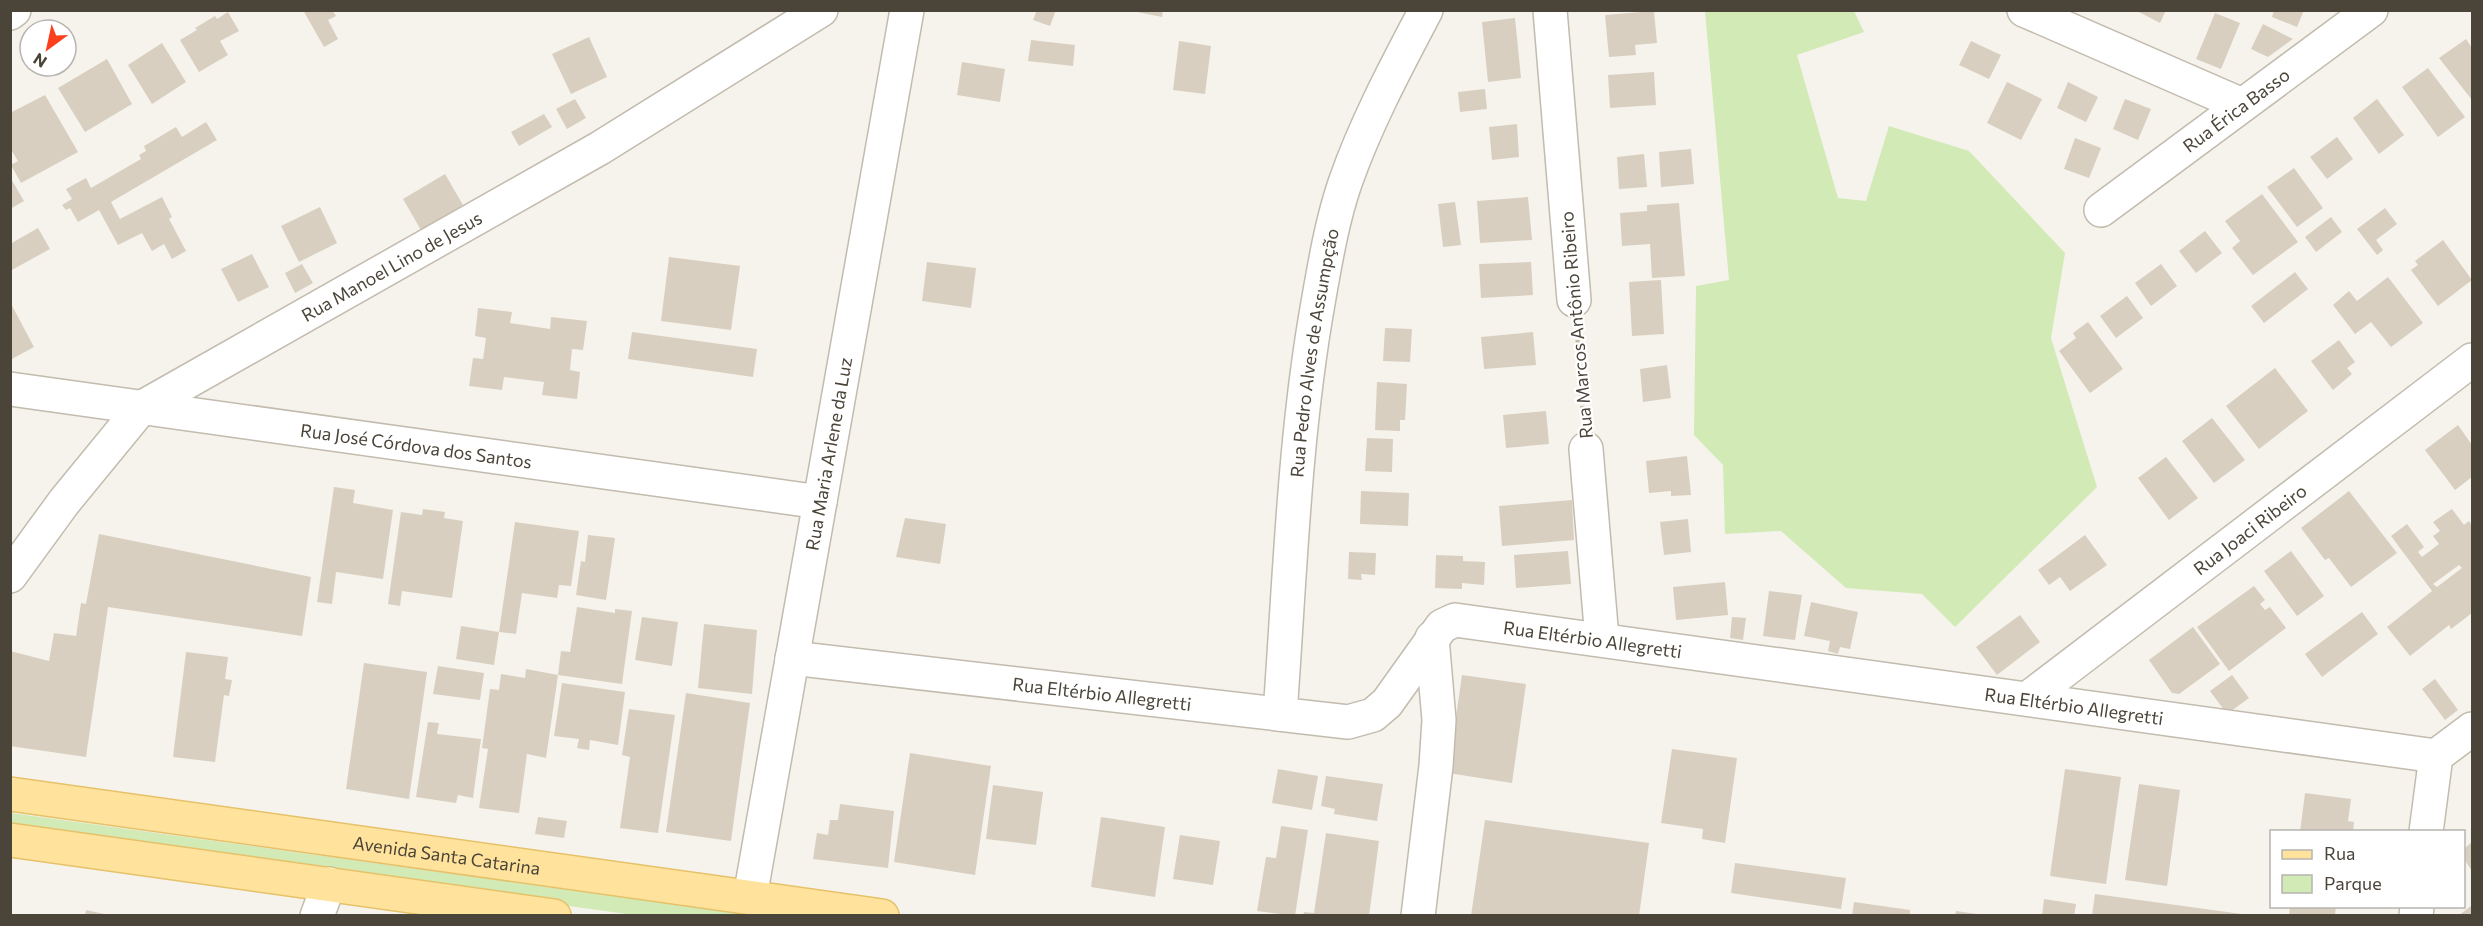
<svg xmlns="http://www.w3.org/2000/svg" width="2483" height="926" viewBox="0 0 2483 926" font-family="Commissioner,sans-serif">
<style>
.green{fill:#d2eab5}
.building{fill:#d8cfc1;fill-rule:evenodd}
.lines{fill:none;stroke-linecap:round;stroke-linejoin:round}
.street-casing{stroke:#c2bbae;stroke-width:36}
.primary-casing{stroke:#e6c16a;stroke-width:36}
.path{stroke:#c4b79f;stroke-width:4;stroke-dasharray:3 3;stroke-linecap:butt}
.street{stroke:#fff;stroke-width:33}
.primary{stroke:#ffe39c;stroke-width:33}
.labels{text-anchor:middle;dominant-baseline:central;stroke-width:4.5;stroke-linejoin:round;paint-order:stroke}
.street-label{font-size:18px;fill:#4b4439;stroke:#fff}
</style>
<rect width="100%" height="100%" fill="#f6f3ec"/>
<g class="green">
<polygon points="1705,11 1854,11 1864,32 1797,55 1838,198 1866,201 1889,126 1969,151 2065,253 2051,338 2097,487 1955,627 1922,594 1846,588 1781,531 1725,534 1723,465 1694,435 1696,286 1729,280"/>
<polygon points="11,813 750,915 634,915 11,830"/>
</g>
<g class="building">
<polygon points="303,10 332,10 336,16 328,20 338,39 324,47"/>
<polygon points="1037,10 1056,10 1050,26 1033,20"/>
<polygon points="1127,10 1163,10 1162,17"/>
<polygon points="2135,10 2166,10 2160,23"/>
<polygon points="2274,10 2304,10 2297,27 2272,17"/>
<polygon points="1654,11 1657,43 1635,45 1636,55 1609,57 1605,15"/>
<polygon points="228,12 239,31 220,41 228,55 199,72 180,40 197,30 195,28 215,16 217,19"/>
<polygon points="2215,13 2240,23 2221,69 2196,59"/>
<polygon points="1515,18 1521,78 1488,82 1482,22"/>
<polygon points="2263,24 2293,39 2268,57 2251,49"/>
<polygon points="589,37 607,77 571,94 552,54"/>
<polygon points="2466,39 2472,48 2472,100 2439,58"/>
<polygon points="1031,40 1075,45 1073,66 1028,61"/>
<polygon points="1179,41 1211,46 1205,94 1173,90"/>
<polygon points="1971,41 2001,55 1989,79 1959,65"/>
<polygon points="162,43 186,82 152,104 128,65"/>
<polygon points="107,59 132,104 85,132 58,88"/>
<polygon points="962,62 1005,69 1000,102 957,95"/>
<polygon points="2428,68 2465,117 2438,137 2402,87"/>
<polygon points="1654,72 1656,105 1610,108 1608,75"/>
<polygon points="2007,82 2042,99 2021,140 1987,123"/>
<polygon points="2068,82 2098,97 2086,122 2057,108"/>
<polygon points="1485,89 1487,109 1460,112 1458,92"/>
<polygon points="45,95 78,152 21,183 11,165 18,161 10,148 10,113"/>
<polygon points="575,99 586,118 567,129 556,109"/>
<polygon points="2125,99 2151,109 2138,140 2113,129"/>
<polygon points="2377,99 2404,135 2379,154 2353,118"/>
<polygon points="544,114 552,127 519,146 511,132"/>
<polygon points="206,122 217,140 111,202 120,219 162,197 172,217 169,219 186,251 172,259 164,244 152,251 142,233 118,245 99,210 78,222 70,208 66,210 62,205 72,199 66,189 86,178 91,188 141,159 139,155 146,151 144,146 176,127 182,137"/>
<polygon points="1517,124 1519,157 1492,160 1489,127"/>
<polygon points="2337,137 2353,159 2327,179 2310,157"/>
<polygon points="2075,138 2101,148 2089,178 2064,169"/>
<polygon points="1691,149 1694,184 1661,187 1659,152"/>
<polygon points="1644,154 1647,187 1619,189 1617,157"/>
<polygon points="2294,168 2323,208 2297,227 2267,187"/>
<polygon points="445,174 463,205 421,230 403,199"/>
<polygon points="10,177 24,201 10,209"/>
<polygon points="2262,194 2298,242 2253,275 2232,248 2240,241 2225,221"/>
<polygon points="1528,197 1532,240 1480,243 1477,201"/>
<polygon points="1455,202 1461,245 1443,247 1438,204"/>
<polygon points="1679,203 1685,276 1652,278 1650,244 1622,246 1620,213 1647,211 1647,205"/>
<polygon points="320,207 337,243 299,262 281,226"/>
<polygon points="2385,208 2397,224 2376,240 2383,250 2377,255 2357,229"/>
<polygon points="2331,217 2342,232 2316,252 2305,237"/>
<polygon points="38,228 50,249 10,271 10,244"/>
<polygon points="2205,231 2222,253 2196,273 2179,251"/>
<polygon points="2443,240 2472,280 2438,306 2411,270 2418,265 2415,261"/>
<polygon points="252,254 269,287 238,302 221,269"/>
<polygon points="669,257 740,266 731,330 661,321"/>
<polygon points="927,262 976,268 971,308 922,301"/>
<polygon points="1531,262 1533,295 1481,298 1479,264"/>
<polygon points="302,264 313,283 295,293 285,273"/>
<polygon points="2161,264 2177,286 2151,306 2135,283"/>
<polygon points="2295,272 2308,289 2264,323 2251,306"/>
<polygon points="2388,277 2423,323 2391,347 2371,322 2355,334 2333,305 2349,291 2357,301"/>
<polygon points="1661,280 1664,334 1632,336 1629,282"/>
<polygon points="2127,296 2143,318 2116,338 2100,316"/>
<polygon points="10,302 34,347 10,360"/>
<polygon points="478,308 512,312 510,323 550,329 551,317 587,321 583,350 572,349 570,370 580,372 577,399 542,395 544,382 504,377 502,390 469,386 473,358 483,359 486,338 475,336"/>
<polygon points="2088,322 2123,369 2090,393 2059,351 2076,338 2073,333"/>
<polygon points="1385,328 1412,329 1410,362 1383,361"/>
<polygon points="632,332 757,349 753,377 628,359"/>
<polygon points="1533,332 1536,365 1484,369 1481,337"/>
<polygon points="2339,340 2355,362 2347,368 2352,374 2333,390 2311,361"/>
<polygon points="1667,365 1671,398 1643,402 1640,369"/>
<polygon points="2275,368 2308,411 2259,449 2226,406"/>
<polygon points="1377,382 1407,384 1405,420 1400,420 1400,431 1375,430"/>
<polygon points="1546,411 1549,444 1506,448 1503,415"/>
<polygon points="2212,418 2245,460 2214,483 2182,441"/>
<polygon points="2458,425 2472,445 2472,477 2455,490 2425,450"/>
<polygon points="1367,438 1393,439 1392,472 1365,471"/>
<polygon points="1687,456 1691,495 1671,496 1671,491 1649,493 1646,461"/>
<polygon points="2166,457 2198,498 2169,520 2138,478"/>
<polygon points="334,487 355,490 353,503 393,510 383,579 336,572 332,604 317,602"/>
<polygon points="1361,491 1409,493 1408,526 1360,524"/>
<polygon points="2349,491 2397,553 2351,587 2329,558 2325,560 2301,528"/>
<polygon points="1572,500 1574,540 1502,546 1499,506"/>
<polygon points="423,509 445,512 444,518 463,521 452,598 402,591 400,606 388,604 401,512 422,515"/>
<path d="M2452,509L2464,525L2469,521L2472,526V613L2451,629L2449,625L2410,656L2387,627L2432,591L2391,536L2407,524L2424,547L2418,552L2422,557L2439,544L2433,536L2440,531L2433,522ZM2459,565L2462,568L2437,587L2433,584Z"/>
<polygon points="905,518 946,524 940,564 896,557"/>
<polygon points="1688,519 1691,552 1664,555 1660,522"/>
<polygon points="515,522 579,531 571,586 559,585 557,598 522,593 516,634 499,632 494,665 456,659 461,626 499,632"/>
<polygon points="99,534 311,577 302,636 108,607 86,757 10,746 10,651 49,661 54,633 76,636 81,603 86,604"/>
<polygon points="588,535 615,538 606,600 576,595 581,561 585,562"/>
<polygon points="2085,535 2107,565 2070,591 2060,577 2049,585 2038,570"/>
<polygon points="1568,551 1571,584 1516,588 1514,555"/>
<polygon points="2291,551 2324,596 2297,616 2264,571"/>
<polygon points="1349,552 1376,553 1375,575 1361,574 1362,580 1348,579"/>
<polygon points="1436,555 1463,556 1463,561 1485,562 1484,585 1462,583 1462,589 1435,588"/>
<polygon points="1725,582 1728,615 1676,620 1673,587"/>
<polygon points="2254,586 2265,600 2260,604 2265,610 2270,607 2286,628 2229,671 2197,627"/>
<polygon points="1769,591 1802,595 1795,640 1763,636"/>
<polygon points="1811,602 1858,612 1850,649 1840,647 1838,654 1828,651 1830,641 1804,636"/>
<polygon points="577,607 615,613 615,609 632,611 622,684 558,675 561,651 570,652"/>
<polygon points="2362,612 2378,634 2322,677 2305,654"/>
<polygon points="2020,615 2040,642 1997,675 1976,647"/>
<polygon points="642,617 678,622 672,666 635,660"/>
<polygon points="1732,617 1746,618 1743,640 1730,638"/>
<polygon points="704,624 757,630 752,694 698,688"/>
<polygon points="2193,627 2220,664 2179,694 2172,693 2149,660"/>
<polygon points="186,652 228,657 225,679 232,680 229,696 224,695 215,762 173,757"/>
<polygon points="364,663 427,672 409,799 346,789"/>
<polygon points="438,666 484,673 480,700 433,694"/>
<polygon points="526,669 558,675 546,758 527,754 519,813 479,808 488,749 482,748 490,689 499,690 501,674 525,678"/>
<polygon points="1462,675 1526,684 1512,783 1448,773"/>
<polygon points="2232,675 2249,698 2227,714 2210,691"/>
<polygon points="2435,679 2458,710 2445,720 2422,689"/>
<polygon points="562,683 625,692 618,745 590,740 589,750 577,748 579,739 554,736"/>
<polygon points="686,693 750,703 731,841 666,832"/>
<polygon points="629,709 675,715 658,833 620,828 630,757 622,755"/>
<polygon points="428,722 439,723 437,734 481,739 473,798 458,795 456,803 416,797"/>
<polygon points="1672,749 1737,758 1725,843 1702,839 1703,829 1661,823"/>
<polygon points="910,753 991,766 975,875 894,862"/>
<polygon points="1278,769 1318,776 1312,810 1272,803"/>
<polygon points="2065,769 2121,777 2106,884 2050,876"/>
<polygon points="1326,776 1383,784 1377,821 1334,814 1335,809 1321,806"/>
<polygon points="2139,784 2180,790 2167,886 2125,880"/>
<polygon points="993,785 1043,792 1036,845 986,839"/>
<polygon points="2305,793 2351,799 2348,821 2354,822 2353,832 2300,832"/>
<polygon points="840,804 894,811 888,868 813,859 817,833 828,835 830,820 838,820"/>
<polygon points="538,817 567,821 564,838 535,834"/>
<polygon points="1101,817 1165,827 1155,897 1091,887"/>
<polygon points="1485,820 1649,843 1639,916 1471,916"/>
<polygon points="1281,826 1308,830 1295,916 1257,911 1266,857 1276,858"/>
<polygon points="1326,833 1379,841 1369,916 1303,916 1304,912 1314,913"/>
<polygon points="1180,835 1220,841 1213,885 1173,879"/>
<polygon points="2472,842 2472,871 2464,859 2464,849"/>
<polygon points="1735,863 1846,878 1841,909 1731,893"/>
<polygon points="2095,894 2242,914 2242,916 2092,916"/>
<polygon points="2044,899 2076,904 2074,916 2042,916"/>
<polygon points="1854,902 1910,910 1910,916 1852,916"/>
<polygon points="2472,905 2472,916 2458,916"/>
<polygon points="2290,906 2336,906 2335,916 2289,916"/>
<polygon points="86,910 109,915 108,916 85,916"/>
<polygon points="1956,911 1977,914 1977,916 1955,916"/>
</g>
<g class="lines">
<g class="street-casing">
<g id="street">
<polyline points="1550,10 1574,300"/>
<polyline points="2024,10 2242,105"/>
<polyline points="10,13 14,10"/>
<path id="s1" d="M2101,210L2371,10"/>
<path id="s2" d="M10,389L820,502"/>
<polyline points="1586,449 1602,639"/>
<path id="s3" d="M10,576L64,502L141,408L600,148L821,10"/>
<path id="s4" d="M792,658L1348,722L1373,715L1387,703L1442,626L1455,620L2436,756"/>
<path id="s5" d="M2027,699L2472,360"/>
<path id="s6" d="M1280,714C1290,577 1294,438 1318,303C1325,263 1332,221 1345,183C1366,123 1396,67 1426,10"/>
<polyline points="2426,832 2436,756 2472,729"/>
<path id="s7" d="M750,897L907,10"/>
<polyline points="317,916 329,884"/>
<polyline points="1418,916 1436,766 1439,720 1432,638"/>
<polyline points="2416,916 2417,906"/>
</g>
</g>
<g class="primary-casing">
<g id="primary">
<path id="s8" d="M10,794L882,916"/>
<polyline points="10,840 554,916"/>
</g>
</g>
<polyline class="path" points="1577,334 1583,416"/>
<use href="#street" class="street"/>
<use href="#primary" class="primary"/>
</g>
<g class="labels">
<g class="street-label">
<text stroke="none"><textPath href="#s1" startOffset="168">Rua Érica Basso</textPath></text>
<text stroke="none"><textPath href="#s3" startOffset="501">Rua Manoel Lino de Jesus</textPath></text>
<text transform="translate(1576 325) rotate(-95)">Rua Marcos Antônio Ribeiro</text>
<text stroke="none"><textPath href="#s6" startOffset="363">Rua Pedro Alves de Assumpção</textPath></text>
<text stroke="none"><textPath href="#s2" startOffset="410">Rua José Córdova dos Santos</textPath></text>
<text stroke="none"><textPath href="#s7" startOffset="450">Rua Maria Arlene da Luz</textPath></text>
<text stroke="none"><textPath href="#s5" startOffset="280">Rua Joaci Ribeiro</textPath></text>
<text stroke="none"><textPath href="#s4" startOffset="852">Rua Eltérbio Allegretti</textPath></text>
<text stroke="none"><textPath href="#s4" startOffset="312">Rua Eltérbio Allegretti</textPath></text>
<text stroke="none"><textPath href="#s4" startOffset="1338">Rua Eltérbio Allegretti</textPath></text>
<text stroke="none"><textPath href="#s8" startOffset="441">Avenida Santa Catarina</textPath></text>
</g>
</g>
<rect width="2483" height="926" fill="none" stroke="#4b4439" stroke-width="24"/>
<rect x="2270" y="830" width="195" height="78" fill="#ffffff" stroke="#b7b4b0" stroke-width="1.5"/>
<rect x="2282" y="850" width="30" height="9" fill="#ffe39c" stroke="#b7b4b0" stroke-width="1.5"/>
<text x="2324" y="860" font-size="18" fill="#4b4439">Rua</text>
<rect x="2282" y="875" width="30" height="18" fill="#d2eab5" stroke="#b7b4b0" stroke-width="1.5"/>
<text x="2324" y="890" font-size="18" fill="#4b4439">Parque</text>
<g transform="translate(48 48) rotate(213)"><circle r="28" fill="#ffffff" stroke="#b7b4b0" stroke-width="1.5"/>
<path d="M0-4.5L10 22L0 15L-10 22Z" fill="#fc3f1d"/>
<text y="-9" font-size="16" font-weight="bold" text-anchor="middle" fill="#4b4439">N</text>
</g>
</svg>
